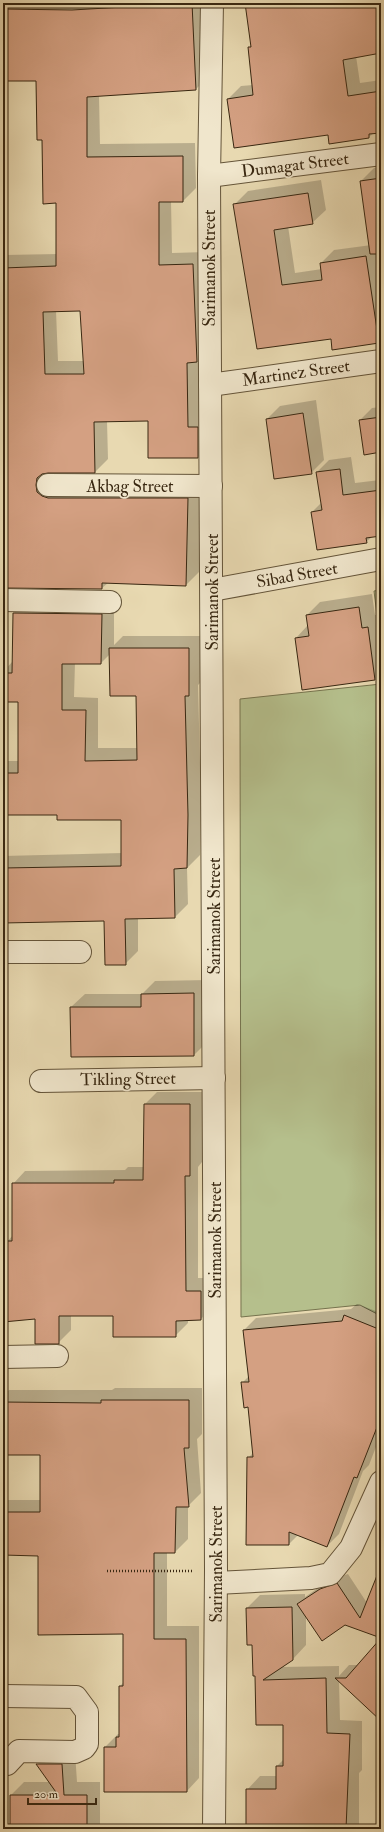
<svg xmlns="http://www.w3.org/2000/svg" width="384" height="1832" viewBox="0 0 384 1832" font-family="'IM FELL Double Pica',serif">
<style>
.green{fill:#b5bf8c;stroke:#76734e}
.shadow{fill:#0003;fill-rule:evenodd}
.building{fill:#d4a082;stroke:#382711;fill-rule:evenodd}
.lines{fill:none;stroke-linecap:round;stroke-linejoin:round}
.minor-casing{stroke:#645439;stroke-width:24}
.path{stroke:#382711;stroke-width:2.5;stroke-dasharray:1 2;stroke-linecap:butt}
.minor{stroke:#f0e6cc;stroke-width:22}
.labels{text-anchor:middle;dominant-baseline:central;stroke-width:3.5;stroke-linejoin:round;paint-order:stroke}
.street-label{font-size:17px;fill:#382711;stroke:#f0e6cc}
</style>
<rect width="100%" height="100%" fill="#e8d9b1"/>
<filter id="stains"><feTurbulence type="fractalNoise" baseFrequency=".005" numOctaves="4"/><feColorMatrix values="0 0 0 0 .2 0 0 0 0 .09 0 0 0 0 .02 0 0 0 .5 -.17"/></filter>
<radialGradient id="worn" r=".72"><stop offset=".6" stop-color="#630" stop-opacity="0"/><stop offset="1" stop-color="#630" stop-opacity=".3"/></radialGradient>
<g class="green">
<polygon points="381,590 381,648 374,591"/>
<polygon points="381,684 381,1316 360,1305 241,1317 240,699"/>
</g>
<g class="shadow">
<path d="M3,3H205L209,76L196,89L99,95L100,144L195,143L196,188L183,201H171L172,253L206,252L211,444L198,457L148,420L107,421L108,459L95,472H48L50,478L201,486L199,572L186,585L108,583L102,588L3,466V258L5,255L57,254V202L43,139L37,80H3ZM81,310L84,361H58L56,311Z"/>
<polygon points="246,3 381,3 381,52 356,56 360,83 381,80 381,132 374,133 369,137 329,134 228,99 241,86 253,85 249,48 252,45"/>
<polygon points="381,167 381,236 361,181 374,168"/>
<polygon points="321,180 326,210 312,223 288,226 295,273 322,269 321,263 334,250 379,244 381,256 381,340 378,342 332,337 258,348 235,204 248,191"/>
<polygon points="316,400 324,460 311,473 275,478 267,419 280,406"/>
<polygon points="381,407 381,535 373,536 366,542 312,512 321,503 317,472 329,460 351,457 355,483 380,480 376,452 360,420 372,408"/>
<polygon points="372,594 375,615 381,615 381,673 375,679 303,689 296,638 308,625 307,615 320,602"/>
<path d="M26,600L114,602V645L123,636H201V682L198,685L201,801L200,855L187,868L188,904L175,917L138,918V951L125,964L105,920L3,922V856L122,853V819L58,814H3V765L7,761H19V701H3V672L13,661L14,613ZM110,654L137,695L138,748H98V698L74,697L75,663H101Z"/>
<polygon points="207,980 207,1042 194,1055 71,1007 85,994 142,994 155,981"/>
<polygon points="157,1092 202,1092 202,1162 198,1167 198,1278 213,1278 213,1306 201,1319 188,1319 188,1323 175,1336 114,1315 71,1315 71,1330 58,1343 36,1318 3,1321 3,1290 7,1289 7,1242 13,1235 13,1184 25,1171 125,1170 128,1167 144,1167 145,1104"/>
<polygon points="357,1304 381,1313 381,1434 369,1465 363,1471 339,1534 327,1546 299,1534 289,1544 248,1458 254,1452 249,1406 242,1383 249,1376 244,1330 256,1318 351,1309"/>
<polygon points="115,1388 202,1388 202,1434 197,1439 201,1493 188,1506 188,1539 175,1552 167,1552 167,1626 199,1626 199,1778 187,1791 105,1747 118,1734 120,1734 120,1686 124,1682 124,1633 39,1555 3,1554 3,1500 41,1500 41,1454 3,1454 3,1396 9,1390 112,1390"/>
<polygon points="381,1567 381,1637 345,1624 306,1615 306,1645 293,1659 281,1667 339,1666 339,1676 349,1665 359,1665 381,1639 381,1720 339,1681 340,1720 362,1721 362,1770 359,1773 359,1829 247,1829 247,1790 260,1776 277,1776 277,1766 284,1759 284,1724 256,1675 247,1608 260,1595 305,1594 305,1597 331,1579 348,1574 367,1603"/>
<polygon points="50,1751 75,1752 77,1782 100,1782 100,1829 11,1829 11,1795 24,1782 50,1782 38,1764"/>
</g>
<g class="building">
<path d="M192,3L196,90L87,97V157L183,156V202H159V265L193,264L197,362L187,363L188,427H198V458H148V421L94,422L95,473H48L42,474L37,478L36,485L37,492L42,496L48,498H188L186,586L102,583V589L3,588V268L56,266V203L43,204L42,140H37L36,81H3V9L72,10ZM80,311L84,374H45L43,312Z"/>
<polygon points="245,3 381,3 381,53 343,60 348,96 381,91 381,133 369,134 369,138 329,144 328,135 234,148 227,99 253,95 248,47 251,47"/>
<polygon points="381,178 381,254 370,254 360,181"/>
<polygon points="308,193 313,224 274,230 282,285 322,280 320,263 366,256 379,343 332,350 331,339 257,349 233,204"/>
<polygon points="303,413 312,474 274,479 266,419"/>
<polygon points="381,417 381,452 364,455 359,420"/>
<polygon points="340,469 343,495 381,490 381,536 366,538 367,543 317,550 311,512 322,510 316,472"/>
<polygon points="359,607 362,628 368,627 375,680 302,690 295,638 309,636 306,615"/>
<polygon points="13,613 102,614 101,664 62,664 62,710 86,710 85,761 137,760 136,696 110,696 109,648 189,648 189,696 185,696 188,815 187,868 174,869 175,918 125,919 126,965 105,965 104,921 3,923 3,868 121,866 121,820 57,820 57,815 3,815 3,773 18,773 18,702 3,702 3,673 12,673"/>
<polygon points="194,993 194,1056 71,1057 70,1007 141,1007 141,994"/>
<polygon points="144,1104 190,1104 190,1176 185,1176 186,1291 201,1291 201,1320 176,1321 176,1337 113,1337 113,1316 59,1316 59,1344 35,1344 35,1319 3,1322 3,1300 7,1299 6,1241 12,1241 12,1183 114,1183 114,1180 143,1180"/>
<polygon points="344,1315 381,1330 381,1417 357,1478 354,1477 327,1547 289,1532 289,1545 246,1545 247,1457 253,1457 248,1407 244,1408 241,1382 249,1382 243,1330 342,1321"/>
<polygon points="101,1400 189,1400 189,1448 184,1448 189,1507 176,1507 175,1553 154,1553 154,1639 186,1639 187,1792 104,1792 104,1747 116,1747 116,1737 119,1737 119,1686 123,1686 123,1634 38,1635 38,1556 3,1555 3,1512 40,1512 40,1455 3,1455 3,1402 101,1403"/>
<polygon points="380,1568 381,1568 381,1721 335,1678 346,1678 381,1638 345,1625 322,1641 297,1604 320,1589 337,1583 360,1618"/>
<polygon points="292,1607 293,1660 263,1680 326,1678 327,1733 350,1734 346,1829 246,1829 246,1789 276,1789 276,1766 283,1766 283,1725 256,1725 255,1676 253,1676 252,1645 247,1645 246,1608"/>
<polygon points="36,1764 62,1764 64,1795 87,1795 87,1829 10,1829 10,1795 58,1795"/>
</g>
<g class="lines">
<g class="minor-casing">
<g id="minor">
<polyline points="212,3 209,176 216,1570 214,1829"/>
<polyline points="209,176 381,154"/>
<polyline points="210,385 381,361"/>
<polyline points="48,485 211,486"/>
<polyline points="212,590 381,559"/>
<polyline points="3,600 110,602"/>
<polyline points="3,952 80,952"/>
<polyline points="41,1081 214,1078"/>
<polyline points="3,1357 57,1356"/>
<polyline points="216,1583 311,1578 330,1574 351,1548 381,1482"/>
<polyline points="3,1696 76,1697 87,1712 87,1744 84,1748 75,1752 19,1751 7,1764"/>
</g>
</g>
<polyline class="path" points="107,1571 194,1571"/>
<use href="#minor" class="minor"/>
</g>
<g class="labels">
<g class="street-label">
<text transform="translate(295 165) rotate(-7)">Dumagat Street</text>
<text transform="translate(209 268) rotate(-90)">Sarimanok Street</text>
<text transform="translate(296 373) rotate(-8)">Martinez Street</text>
<text x="130" y="486">Akbag Street</text>
<text transform="translate(297 575) rotate(-10)">Sibad Street</text>
<text transform="translate(212 592) rotate(-90)">Sarimanok Street</text>
<text transform="translate(214 916) rotate(-90)">Sarimanok Street</text>
<text transform="translate(128 1079) rotate(-1)">Tikling Street</text>
<text transform="translate(215 1240) rotate(-90)">Sarimanok Street</text>
<text transform="translate(216 1564) rotate(-90)">Sarimanok Street</text>
</g>
</g>
<rect width="384" height="1832" fill="none" stroke="#e8d9b1" stroke-width="16"/>
<rect x="4" y="4" width="376" height="1824" fill="none" stroke="#382711" stroke-width="2"/>
<rect x="8" y="8" width="368" height="1816" fill="none" stroke="#382711"/>
<path d="M28 1798v6h68v-6" fill="none" stroke="#382711" stroke-width="2"/>
<text x="34" y="1798" font-size="12" fill="#382711" stroke="#f0e6cc" stroke-width="3" paint-order="stroke">20 m</text>
<rect width="100%" height="100%" filter="url(#stains)"/>
<rect width="100%" height="100%" fill="url(#worn)"/>
</svg>
